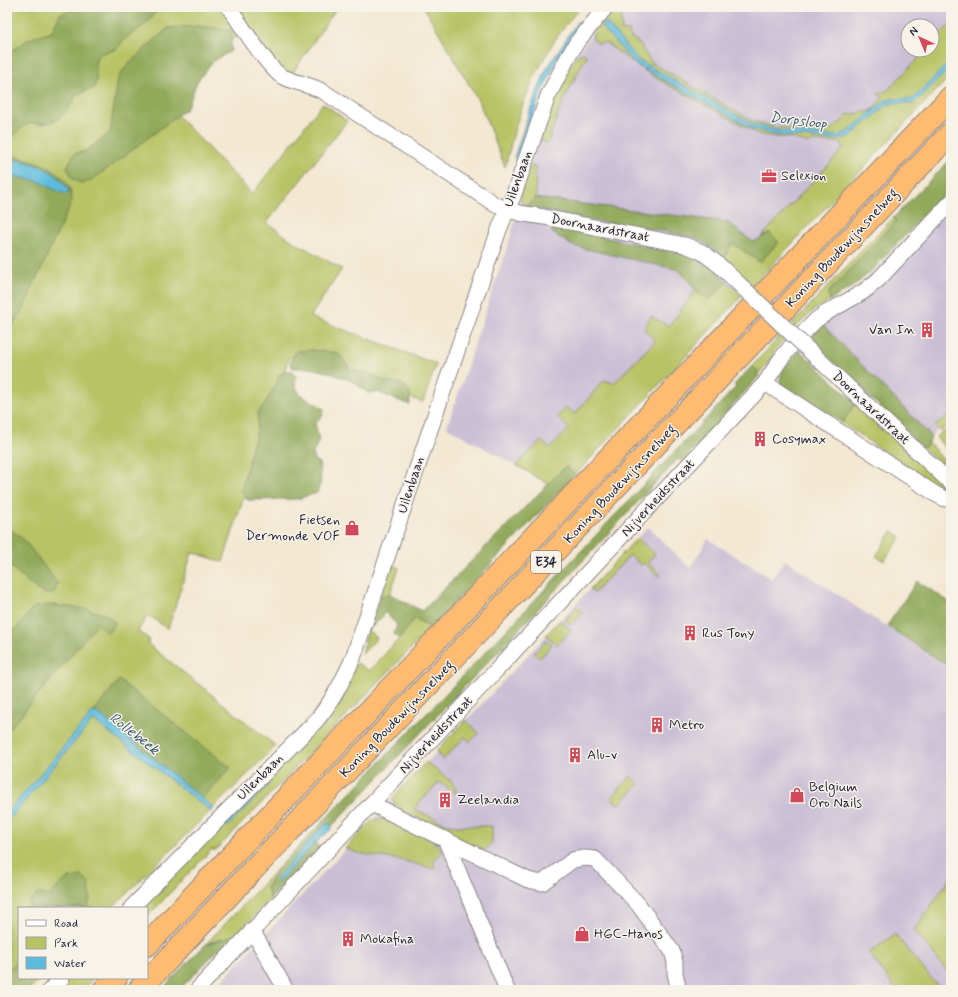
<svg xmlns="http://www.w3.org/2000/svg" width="958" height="997" viewBox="0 0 958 997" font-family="Mynerve,sans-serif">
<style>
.industrial{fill:#cbbfd5}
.green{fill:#b7c365;stroke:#6c7250}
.forest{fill:#91a95a;stroke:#5a664a}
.water{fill:#5dbcdc;stroke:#406f8c}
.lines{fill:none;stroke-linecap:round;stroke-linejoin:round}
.minor-casing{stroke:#8a8586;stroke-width:17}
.highway-casing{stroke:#8a8586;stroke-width:24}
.minor{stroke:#fff;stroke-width:15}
.highway{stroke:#ffbb71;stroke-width:22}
.minor-bridge-casing{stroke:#8a8586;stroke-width:17;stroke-linecap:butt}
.minor-bridge{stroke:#fff;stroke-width:15}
.labels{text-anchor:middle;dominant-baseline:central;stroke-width:3;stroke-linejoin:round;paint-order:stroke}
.shield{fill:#f7f3e8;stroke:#62616f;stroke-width:1}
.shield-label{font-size:13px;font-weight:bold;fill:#22223b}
.poi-label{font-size:14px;fill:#22223b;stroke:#f7f3e8;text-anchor:start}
.street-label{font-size:14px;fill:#22223b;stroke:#f7f3e8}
.water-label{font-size:15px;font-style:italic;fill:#375873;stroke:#f7f3e8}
</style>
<rect width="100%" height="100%" fill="#f7f3e8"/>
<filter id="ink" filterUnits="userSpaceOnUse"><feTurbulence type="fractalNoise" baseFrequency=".025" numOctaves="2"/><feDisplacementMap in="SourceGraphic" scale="8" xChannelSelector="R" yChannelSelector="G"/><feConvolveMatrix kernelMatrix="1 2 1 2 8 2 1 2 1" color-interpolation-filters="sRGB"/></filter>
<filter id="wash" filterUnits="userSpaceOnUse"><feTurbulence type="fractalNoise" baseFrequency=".012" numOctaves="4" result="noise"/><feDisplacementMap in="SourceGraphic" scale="16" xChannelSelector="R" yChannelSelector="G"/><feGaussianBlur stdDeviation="0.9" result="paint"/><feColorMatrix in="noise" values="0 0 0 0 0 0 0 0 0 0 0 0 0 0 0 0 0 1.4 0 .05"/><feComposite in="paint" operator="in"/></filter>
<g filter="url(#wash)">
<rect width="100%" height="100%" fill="#f3e8d2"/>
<g class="industrial">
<polygon points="612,7 951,7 951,23 932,43 932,26 908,26 908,50 926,50 887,91 877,93 883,97 871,111 881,129 744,278 731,299 548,484 447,427 510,238 537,140 576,55"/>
<polygon points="951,194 951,419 931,436 822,324"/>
<polygon points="648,527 690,568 708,539 772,579 785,560 951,669 951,877 914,930 951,977 951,990 213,990"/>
</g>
<g class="green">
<polygon points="7,7 222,7 244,35 210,47 176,114 252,194 323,103 347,121 267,223 294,242 342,269 310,317 436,364 423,402 289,357 223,562 192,552 168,629 148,615 138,631 149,639 148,644 276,746 112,908 19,908 19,978 42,978 30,990 7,990"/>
<polygon points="233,7 337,7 294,71 282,74"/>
<path d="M424,7H581C551,39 530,81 517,122C512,137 509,153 505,167L479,102Z"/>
<path d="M614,7H629L625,9L626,12L623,13V16L621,17L622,31H629L630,38H633L634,40L637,41L638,44L641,45L643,50L652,63L751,120L774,127L830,130L845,119L846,115L871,111L883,97L877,93L887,91L926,50H932V43L951,23V75L752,286L724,259L732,242L759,262L770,233L762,236L843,149L842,143L812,141L809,144L791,138L775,137L758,134L654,77L632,62L605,42L598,44L592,37C595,26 606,15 614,7Z"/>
<path d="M583,53L587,56C571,84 557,112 548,143L539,140L551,103L576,56Z"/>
<polygon points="531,165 535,168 536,198 525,206 520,199 524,181"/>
<polygon points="893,218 896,221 828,293 830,299 829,301 813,311 796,327 792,324"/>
<polygon points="728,282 742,296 575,475 566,466 548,484 516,465 541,441 550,448 569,429 557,417 566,407 575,414 604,380 614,383 655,341 644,329 651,316 669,326 696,290 710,300"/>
<polygon points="781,335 785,338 777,347 767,364 760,373 752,366"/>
<polygon points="856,403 943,485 940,489 842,423"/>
<polygon points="951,413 951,422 940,431 935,426"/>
<polygon points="944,430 951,437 946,443 951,448 951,455 936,437"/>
<polygon points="929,443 951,469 951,474 923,448"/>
<polygon points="892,531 901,537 884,561 876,556"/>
<polygon points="637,538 655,554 648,562 661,575 659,577 644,563 641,565 630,555 594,593 590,589"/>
<polygon points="392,563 399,568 390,594 380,596"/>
<polygon points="577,607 583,613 571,625 565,620"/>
<polygon points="415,618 431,628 216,850 211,850 147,917 147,908 140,908 160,887 357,663 369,671 399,639"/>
<polygon points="560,620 571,630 557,645 546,635"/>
<polygon points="367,632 372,633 377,638 362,654"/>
<polygon points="546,640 552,645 540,658 534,653"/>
<polygon points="466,720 479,733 470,742 465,737 443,760 441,758 437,750"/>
<polygon points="426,762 452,782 457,791 455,793 440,783 438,783 414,809 445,823 455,826 492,826 492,843 485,850 482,850 397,808 394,803 393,797"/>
<polygon points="631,776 639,784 619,805 611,798"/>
<path d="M378,819C391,820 425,834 434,842C438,845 441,849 443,852L434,860L435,869L401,860L357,853L345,848L372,821Z"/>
<polygon points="278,868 267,887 270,899 237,935 206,944"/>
<polygon points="951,877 951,977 914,930"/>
<polygon points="895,934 940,989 941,990 896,990 869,953"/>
<polygon points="70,978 94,978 82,990 58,990"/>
</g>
<g class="forest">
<path d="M84,7H155C158,21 133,31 124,40C121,42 119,47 116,49C107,54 105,49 96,58C95,69 99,79 94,88L76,95C70,107 63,120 48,123C41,124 33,122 26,125C18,129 14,137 7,141V55C24,41 29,37 51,33L60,14Z"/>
<polygon points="199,26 232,30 231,51 212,62 197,82 187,108 118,161 90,181 82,184 72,178 67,167 74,154 86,151 110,133 118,78 129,63 168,28"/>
<path d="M7,155C28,158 57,166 68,185C71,189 71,196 72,201L21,313L7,332Z"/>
<polygon points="951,159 951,187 870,272 855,285 829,301 830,299 828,293 896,221 893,218"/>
<polygon points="536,198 727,222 753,242 770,233 779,242 760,262 732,243 724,259 716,250 696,238 658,230 588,220 525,206"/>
<polygon points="554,227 688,255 707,264 728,282 710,300 696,290 679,270 573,246 551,232"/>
<polygon points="822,324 931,436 929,443 923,448 808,338"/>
<path d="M312,350C336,354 337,346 350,370L368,373L386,382L402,383L410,392V405L377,392L368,393L352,381L327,372L310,368H293L290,362L296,351Z"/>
<path d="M799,350L856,403L842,423L780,384C779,370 791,361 799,350Z"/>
<polygon points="752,366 760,373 758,377 682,462 678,459 508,641 316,843 320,848 270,899 267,887 278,868 482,656 736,387 734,385"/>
<path d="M287,371H291L296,377C291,396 313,400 324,409L322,417L315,422L319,440L313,453L314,460L319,463L321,482L317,493L298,499L247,500L241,490L257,430L258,412L266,402L276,385L279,375Z"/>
<polygon points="566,466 575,475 431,628 415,618 399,639 394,634 397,625 386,613 367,632 380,596 390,594 422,611"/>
<polygon points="7,527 24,540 58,584 54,592 48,595 36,589 7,563"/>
<polygon points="917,581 951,603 951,668 887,626"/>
<polygon points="54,605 87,609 104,614 116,623 108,633 97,624 7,732 7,639 34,607"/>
<polygon points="119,680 231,768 202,798 197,800 89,717"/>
<path d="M82,876L89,883L90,898L88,908H29L30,900L39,894C55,899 53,889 63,882C68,877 75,877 82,876Z"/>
<polygon points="237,935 221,953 218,950 179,990 161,990 206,944"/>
<polygon points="19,959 19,978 39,978 27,990 7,990 7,972"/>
</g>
<g class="water">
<polygon points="578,21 582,23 558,58 552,71 539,99 517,160 514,157 531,107 546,70"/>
<polygon points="606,22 638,60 753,124 776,130 836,136 847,132 886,100 892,99 913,99 951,60 951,67 912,105 909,103 888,104 849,137 836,140 775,135 753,129 635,64 601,26"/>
<polygon points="21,160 42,167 56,175 69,190 67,194 60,192 38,181 7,175 7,161"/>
<polygon points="93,712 98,713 214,808 212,812 93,720 7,822 7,813"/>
<polygon points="265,782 268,783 268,785 228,826 224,826 225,823"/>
<polygon points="325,824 331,824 332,828 325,835 323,835 278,882 276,883 276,879"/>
</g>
</g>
<g filter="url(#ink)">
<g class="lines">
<g class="minor-casing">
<g id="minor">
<path d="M229,7C238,21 271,72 283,77C296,83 311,85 324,92L496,205L519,213L544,217L685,245L702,252L719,265"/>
<polyline points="814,355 951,483"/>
<polyline points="765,383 937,495 945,499 951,499"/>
<polyline points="372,804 528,880 542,883 573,860 585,858 595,859 638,904 672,951 675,962 675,973 678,987 680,990"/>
<polyline points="446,841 507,990"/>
<path d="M131,908L316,721C332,702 343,681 353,658L435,415L500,227L514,194L548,96L567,59L577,42L606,7"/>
<polyline points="252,930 286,990"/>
<polyline points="50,990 62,978"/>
<polyline points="197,990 765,383 780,360 792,345 816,320 826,313 863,292 878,280 951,202"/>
</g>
</g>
<g class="highway-casing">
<g id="highway">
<polyline points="147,945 951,97"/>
<polyline points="104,990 116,978"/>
<polyline points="139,990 951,133"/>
</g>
</g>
<use href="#minor" class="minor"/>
<use href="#highway" class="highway"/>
<g class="minor-bridge-casing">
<polyline id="minor-bridge" points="719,265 814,355"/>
</g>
<use href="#minor-bridge" class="minor-bridge"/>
</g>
</g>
<defs>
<g id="office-bare" transform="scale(1.2)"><path d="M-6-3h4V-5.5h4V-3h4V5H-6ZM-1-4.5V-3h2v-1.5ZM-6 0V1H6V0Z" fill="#d1495b" stroke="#f7f3e8" stroke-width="2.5" paint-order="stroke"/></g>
<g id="building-bare" transform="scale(1.2)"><path d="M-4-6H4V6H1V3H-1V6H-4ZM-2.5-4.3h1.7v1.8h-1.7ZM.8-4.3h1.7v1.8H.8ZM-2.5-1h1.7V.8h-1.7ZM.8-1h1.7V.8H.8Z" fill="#d1495b" stroke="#f7f3e8" stroke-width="2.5" paint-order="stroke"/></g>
<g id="shop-bare" transform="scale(1.2)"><path d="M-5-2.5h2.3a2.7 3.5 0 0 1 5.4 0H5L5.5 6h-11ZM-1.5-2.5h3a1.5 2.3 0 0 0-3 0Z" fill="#d1495b" stroke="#f7f3e8" stroke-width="2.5" paint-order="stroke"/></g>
</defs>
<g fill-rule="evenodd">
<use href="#office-bare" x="769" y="176"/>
<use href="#building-bare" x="927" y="330"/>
<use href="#building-bare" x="760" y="439"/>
<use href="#shop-bare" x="352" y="528"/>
<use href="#building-bare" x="690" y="633"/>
<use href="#building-bare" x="657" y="725"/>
<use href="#building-bare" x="575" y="755"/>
<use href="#shop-bare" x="797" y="795"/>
<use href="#building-bare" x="445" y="800"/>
<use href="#shop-bare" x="582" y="934"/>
<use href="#building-bare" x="348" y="939"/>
</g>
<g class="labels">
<rect class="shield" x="531" y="551" width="30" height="22" rx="3"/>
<g class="shield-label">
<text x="546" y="562">E34</text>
</g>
<g class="poi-label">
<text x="781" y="176">Selexion</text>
<text x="915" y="330" text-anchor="end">Van In</text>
<text x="772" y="439">Cosymax</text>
<text x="340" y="520" text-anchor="end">Fietsen<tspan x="340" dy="16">Dermonde VOF</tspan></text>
<text x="702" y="633">Rus Tony</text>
<text x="669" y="725">Metro</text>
<text x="587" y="755">Alu-v</text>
<text x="809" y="787">Belgium<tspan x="809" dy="16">Oro Nails</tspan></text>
<text x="457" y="800">Zeelandia</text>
<text x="594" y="934">HGC-Hanos</text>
<text x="360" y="939">Mokafina</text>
</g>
<g class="street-label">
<text transform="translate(518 179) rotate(-70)">Uilenbaan</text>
<text transform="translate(600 228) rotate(11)">Doornaardstraat</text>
<text transform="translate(842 248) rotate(-47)">Koning Boudewijnsnelweg</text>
<text transform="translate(871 408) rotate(43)">Doornaardstraat</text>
<text transform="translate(620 484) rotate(-47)">Koning Boudewijnsnelweg</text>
<text transform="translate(411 485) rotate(-72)">Uilenbaan</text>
<text transform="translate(658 498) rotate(-47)">Nijverheidsstraat</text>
<text transform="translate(397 719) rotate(-46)">Koning Boudewijnsnelweg</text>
<text transform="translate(436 735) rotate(-47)">Nijverheidsstraat</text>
<text transform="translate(260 777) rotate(-45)">Uilenbaan</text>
</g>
<g class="water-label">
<text transform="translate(798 121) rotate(7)">Dorpsloop</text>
<text transform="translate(134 734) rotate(38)">Rollebeek</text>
</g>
</g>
<rect width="958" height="997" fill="none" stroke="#f7f3e8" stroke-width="24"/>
<rect x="18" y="907" width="130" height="72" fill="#f7f3e8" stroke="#a29fa3"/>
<rect x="26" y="920" width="20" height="6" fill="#ffffff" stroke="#a29fa3"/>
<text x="54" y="927" font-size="12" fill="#22223b">Road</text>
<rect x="26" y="937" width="20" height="12" fill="#b7c365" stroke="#a29fa3"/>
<text x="54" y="947" font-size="12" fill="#22223b">Park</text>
<rect x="26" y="957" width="20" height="12" fill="#5dbcdc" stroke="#a29fa3"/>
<text x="54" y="967" font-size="12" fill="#22223b">Water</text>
<g transform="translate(920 38) rotate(316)"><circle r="19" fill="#f7f3e8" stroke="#a29fa3"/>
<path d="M0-3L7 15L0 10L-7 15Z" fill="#d1495b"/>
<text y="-6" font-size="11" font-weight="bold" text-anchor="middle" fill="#22223b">N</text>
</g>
</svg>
